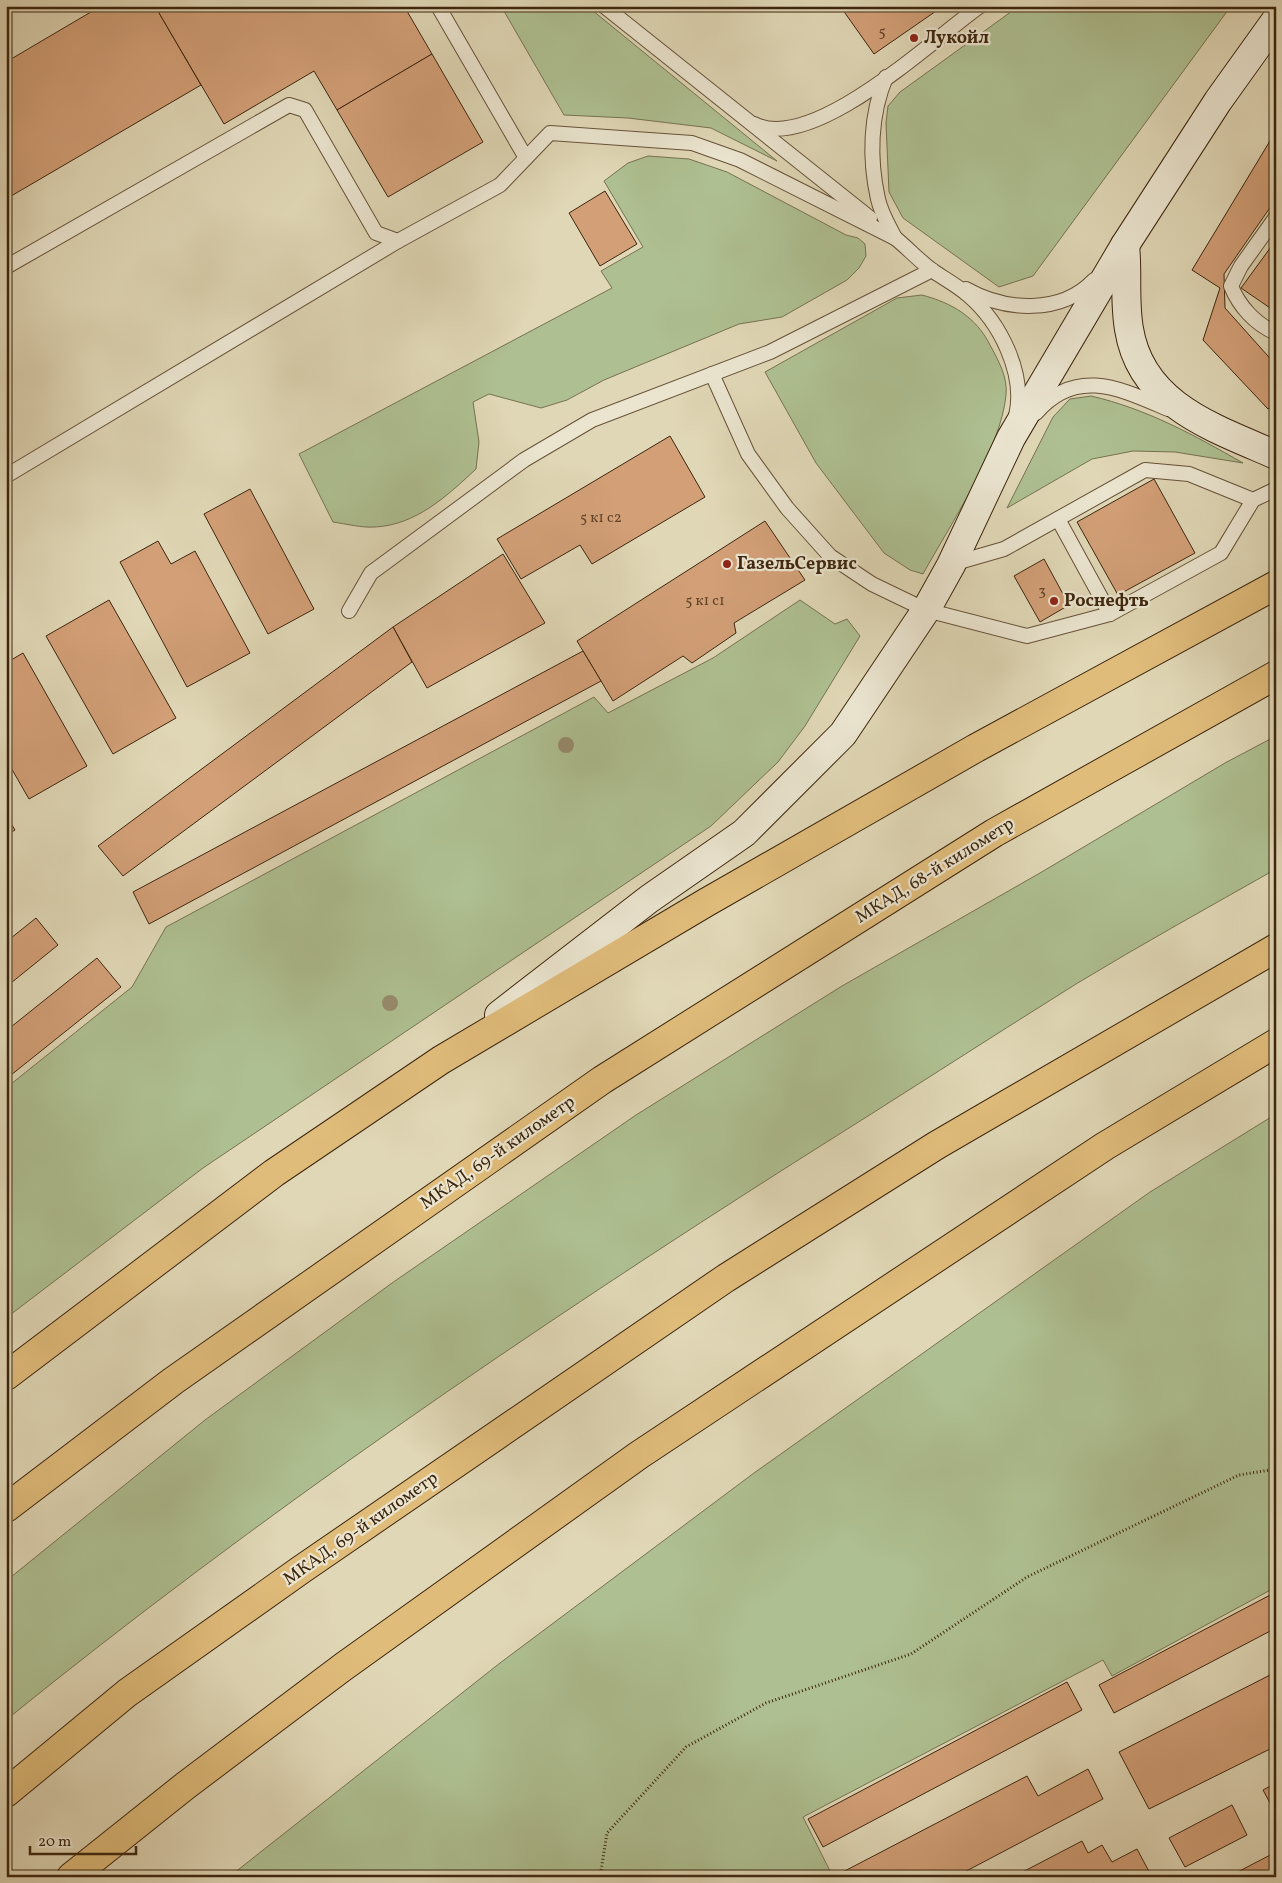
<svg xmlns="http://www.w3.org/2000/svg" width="1282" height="1883" viewBox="0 0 1282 1883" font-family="Vollkorn,serif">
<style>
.green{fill:#aebf91;stroke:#767250}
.building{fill:#d29f77;stroke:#3d260e}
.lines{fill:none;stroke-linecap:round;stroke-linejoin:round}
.service-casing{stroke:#665238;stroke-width:16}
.secondary-casing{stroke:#3d260e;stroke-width:30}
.primary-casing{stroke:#3d260e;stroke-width:30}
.trunk-casing{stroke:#3d260e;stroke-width:30}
.path{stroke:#3d260e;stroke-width:3;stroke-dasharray:1 2.5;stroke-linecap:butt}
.service{stroke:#ebe5d0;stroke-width:14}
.secondary{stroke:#ebe5d0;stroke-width:28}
.primary{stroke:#e0bc7b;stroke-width:28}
.trunk{stroke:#e0bc7b;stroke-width:28}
.tree{fill:#968b6c}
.poi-dot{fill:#8f2418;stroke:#ebe5d0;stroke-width:2}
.labels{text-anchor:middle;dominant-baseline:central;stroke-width:4.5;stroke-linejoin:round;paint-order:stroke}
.number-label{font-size:15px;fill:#624428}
.poi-label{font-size:18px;font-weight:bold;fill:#3d260e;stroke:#ebe5d0;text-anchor:start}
.street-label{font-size:18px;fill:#3d260e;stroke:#ebe5d0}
</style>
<rect width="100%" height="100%" fill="#e0d7b6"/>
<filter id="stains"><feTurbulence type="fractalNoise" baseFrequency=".004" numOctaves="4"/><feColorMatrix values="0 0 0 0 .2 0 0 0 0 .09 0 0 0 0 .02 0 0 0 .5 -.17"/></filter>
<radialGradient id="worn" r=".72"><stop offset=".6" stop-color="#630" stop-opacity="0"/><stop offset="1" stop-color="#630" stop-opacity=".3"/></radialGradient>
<g class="green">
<polygon points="501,6 587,6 777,161 711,128 628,118 564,115"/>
<polygon points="1019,6 1231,6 1033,276 999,287 903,218 889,192 886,123 888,106 900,92"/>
<path d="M648,156L689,159L727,172L846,235L858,238L865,244L866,256L859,268L847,280L782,317L739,324L604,380L567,400L541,408L489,394L473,402L479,442L476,469C447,496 416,525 375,527C362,528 347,524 333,522L299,454L612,288L601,271L643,247L604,181L628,163Z"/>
<path d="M922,295C952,303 976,317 990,345C998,360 1008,377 1006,395C1001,449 950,525 923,574L910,570L884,553L816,463L765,372L897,298Z"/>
<path d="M1091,396C1147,409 1194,435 1243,463L1175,452L1133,451L1092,459L1007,508L1053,417L1070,399Z"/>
<polygon points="800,600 835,624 847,619 860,636 805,726 778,762 711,826 203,1168 6,1318 6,1088 132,987 166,927 594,697 608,713 713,658"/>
<path d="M1276,736V869C1209,907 1142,944 1076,984C985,1041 894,1100 803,1157C529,1331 259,1515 6,1720V1581L205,1420L392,1283L636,1115L842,986L1040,873L1225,763Z"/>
<polygon points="1276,1114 1276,1587 1112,1676 1103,1660 803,1817 833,1877 229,1877 500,1663 754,1473 1150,1192"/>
</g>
<g class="building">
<polygon points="101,6 155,6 201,85 6,199 6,62"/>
<polygon points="155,6 404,6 432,54 337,110 314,71 224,124"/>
<polygon points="840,6 938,6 939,9 874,54"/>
<polygon points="432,54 483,142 388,197 337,110"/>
<polygon points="1276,131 1276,199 1224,274 1225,308 1276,365 1276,405 1268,409 1203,340 1220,288 1192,270"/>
<polygon points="605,191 637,244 600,266 569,213"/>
<polygon points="1276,240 1276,312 1241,288"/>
<polygon points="670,436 705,497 592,564 580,545 521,579 497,539"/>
<polygon points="1154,479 1195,553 1118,595 1077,522"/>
<polygon points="250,489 314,609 268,634 204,514"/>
<polygon points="765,521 805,580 734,623 736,633 692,663 683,656 613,701 577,641"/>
<polygon points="158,541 171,564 195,551 250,653 187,687 120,562"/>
<polygon points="503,554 545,623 427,688 393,627"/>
<polygon points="1044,559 1069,605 1040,622 1014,576"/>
<polygon points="109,600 176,718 113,754 46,636"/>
<polygon points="393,627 412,662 123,876 98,846"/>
<polygon points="583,651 601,681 149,924 133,892"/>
<polygon points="23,653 87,766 29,799 6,759 6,663"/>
<polygon points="6,815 15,830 6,835"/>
<polygon points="36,918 58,945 6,987 6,942"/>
<polygon points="97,958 121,987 6,1079 6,1031"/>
<polygon points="1276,1592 1276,1628 1114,1713 1099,1685"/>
<polygon points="1276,1672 1276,1746 1149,1809 1119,1752"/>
<polygon points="1067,1682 1082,1710 823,1847 808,1819"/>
<polygon points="1088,1769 1103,1799 955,1877 837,1875 1027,1776 1038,1796"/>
<polygon points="1276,1783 1276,1814 1263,1790"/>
<polygon points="1232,1805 1247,1835 1185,1867 1169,1838"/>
<polygon points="1082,1841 1088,1853 1102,1845 1112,1862 1137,1849 1152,1877 1013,1877"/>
<polygon points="1276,1852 1276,1877 1228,1877"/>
</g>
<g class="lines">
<g class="service-casing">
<g id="service">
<polyline points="438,6 526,158"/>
<polyline points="604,6 870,218"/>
<path d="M886,77C870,115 869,159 878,199C881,213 889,226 895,238"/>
<path d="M754,124C813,154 933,39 980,6"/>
<path d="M1276,217L1241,266L1231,286C1239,306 1255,324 1276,333"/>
<path d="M889,233C905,245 918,260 933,271C945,279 958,286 968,295C1000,322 1026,374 1016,416"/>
<polyline points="6,267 289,105 305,110 376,233 398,241 500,185 550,133 692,143 740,160 895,238"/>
<path d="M966,289C1005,311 1061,315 1094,280"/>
<polyline points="712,374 748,454 787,508 830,556 872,584 926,610 1027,636 1110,614 1221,553 1253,500 1276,489"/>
<path d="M1036,413C1076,366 1121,389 1168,409"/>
<polyline points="6,476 398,241"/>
<polyline points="1058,519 1110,614"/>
<polyline points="952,564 1004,549 1145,470 1189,474 1253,500"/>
<polyline points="349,611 371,573 524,460 592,420 770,352 932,270"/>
</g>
</g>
<g class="secondary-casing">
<g id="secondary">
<path d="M1125,245C1128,273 1124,301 1129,329C1141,405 1214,428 1276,455"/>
<polyline points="499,1015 649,899 744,833 843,734 926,610 951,565 1011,438 1125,245 1218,101 1276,20"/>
</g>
</g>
<g class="primary-casing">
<g id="primary">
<polyline points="6,1376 274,1173 441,1060 707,902 976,748 1276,585"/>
<polyline points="71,1877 185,1786 343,1667 639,1455 1105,1146 1276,1043"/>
</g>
</g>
<g class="trunk-casing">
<g id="trunk">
<polyline points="6,1508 173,1381 602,1080 994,833 1276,675"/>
<polyline points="6,1793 127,1693 302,1569 726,1278 937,1145 1276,948"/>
</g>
</g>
<polyline class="path" points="600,1877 607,1833 686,1747 766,1703 911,1654 1027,1577 1239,1475 1276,1469"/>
<use href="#service" class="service"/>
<use href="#secondary" class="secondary"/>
<use href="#primary" class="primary"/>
<use href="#trunk" class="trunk"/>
</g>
<g class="tree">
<circle cx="566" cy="745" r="8"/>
<circle cx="390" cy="1003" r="8"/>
</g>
<g class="poi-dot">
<circle cx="914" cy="38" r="5"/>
<circle cx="727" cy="564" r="5"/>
<circle cx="1054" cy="601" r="5"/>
</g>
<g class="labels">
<g class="number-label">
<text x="882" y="32">5</text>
<text x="601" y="518">5 к1 с2</text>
<text x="1042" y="591">3</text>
<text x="705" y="601">5 к1 с1</text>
</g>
<g class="poi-label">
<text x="924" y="38">Лукойл</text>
<text x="737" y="564">ГазельСервис</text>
<text x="1064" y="601">Роснефть</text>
</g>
<g class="street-label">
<text transform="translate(935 871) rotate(-32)">МКАД, 68-й километр</text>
<text transform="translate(498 1153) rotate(-35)">МКАД, 69-й километр</text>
<text transform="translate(361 1529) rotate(-35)">МКАД, 69-й километр</text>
</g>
</g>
<rect width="1282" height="1883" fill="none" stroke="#e0d7b6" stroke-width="25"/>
<rect x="8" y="8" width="1267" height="1868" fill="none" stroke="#3d260e" stroke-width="2.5"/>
<rect x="12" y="12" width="1257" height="1858" fill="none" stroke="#3d260e"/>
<path d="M30 1846v8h106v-8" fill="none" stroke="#3d260e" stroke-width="2.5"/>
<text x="38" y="1846" font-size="15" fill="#3d260e" stroke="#ebe5d0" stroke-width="4" paint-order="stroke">20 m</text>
<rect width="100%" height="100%" filter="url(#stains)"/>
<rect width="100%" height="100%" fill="url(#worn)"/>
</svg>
